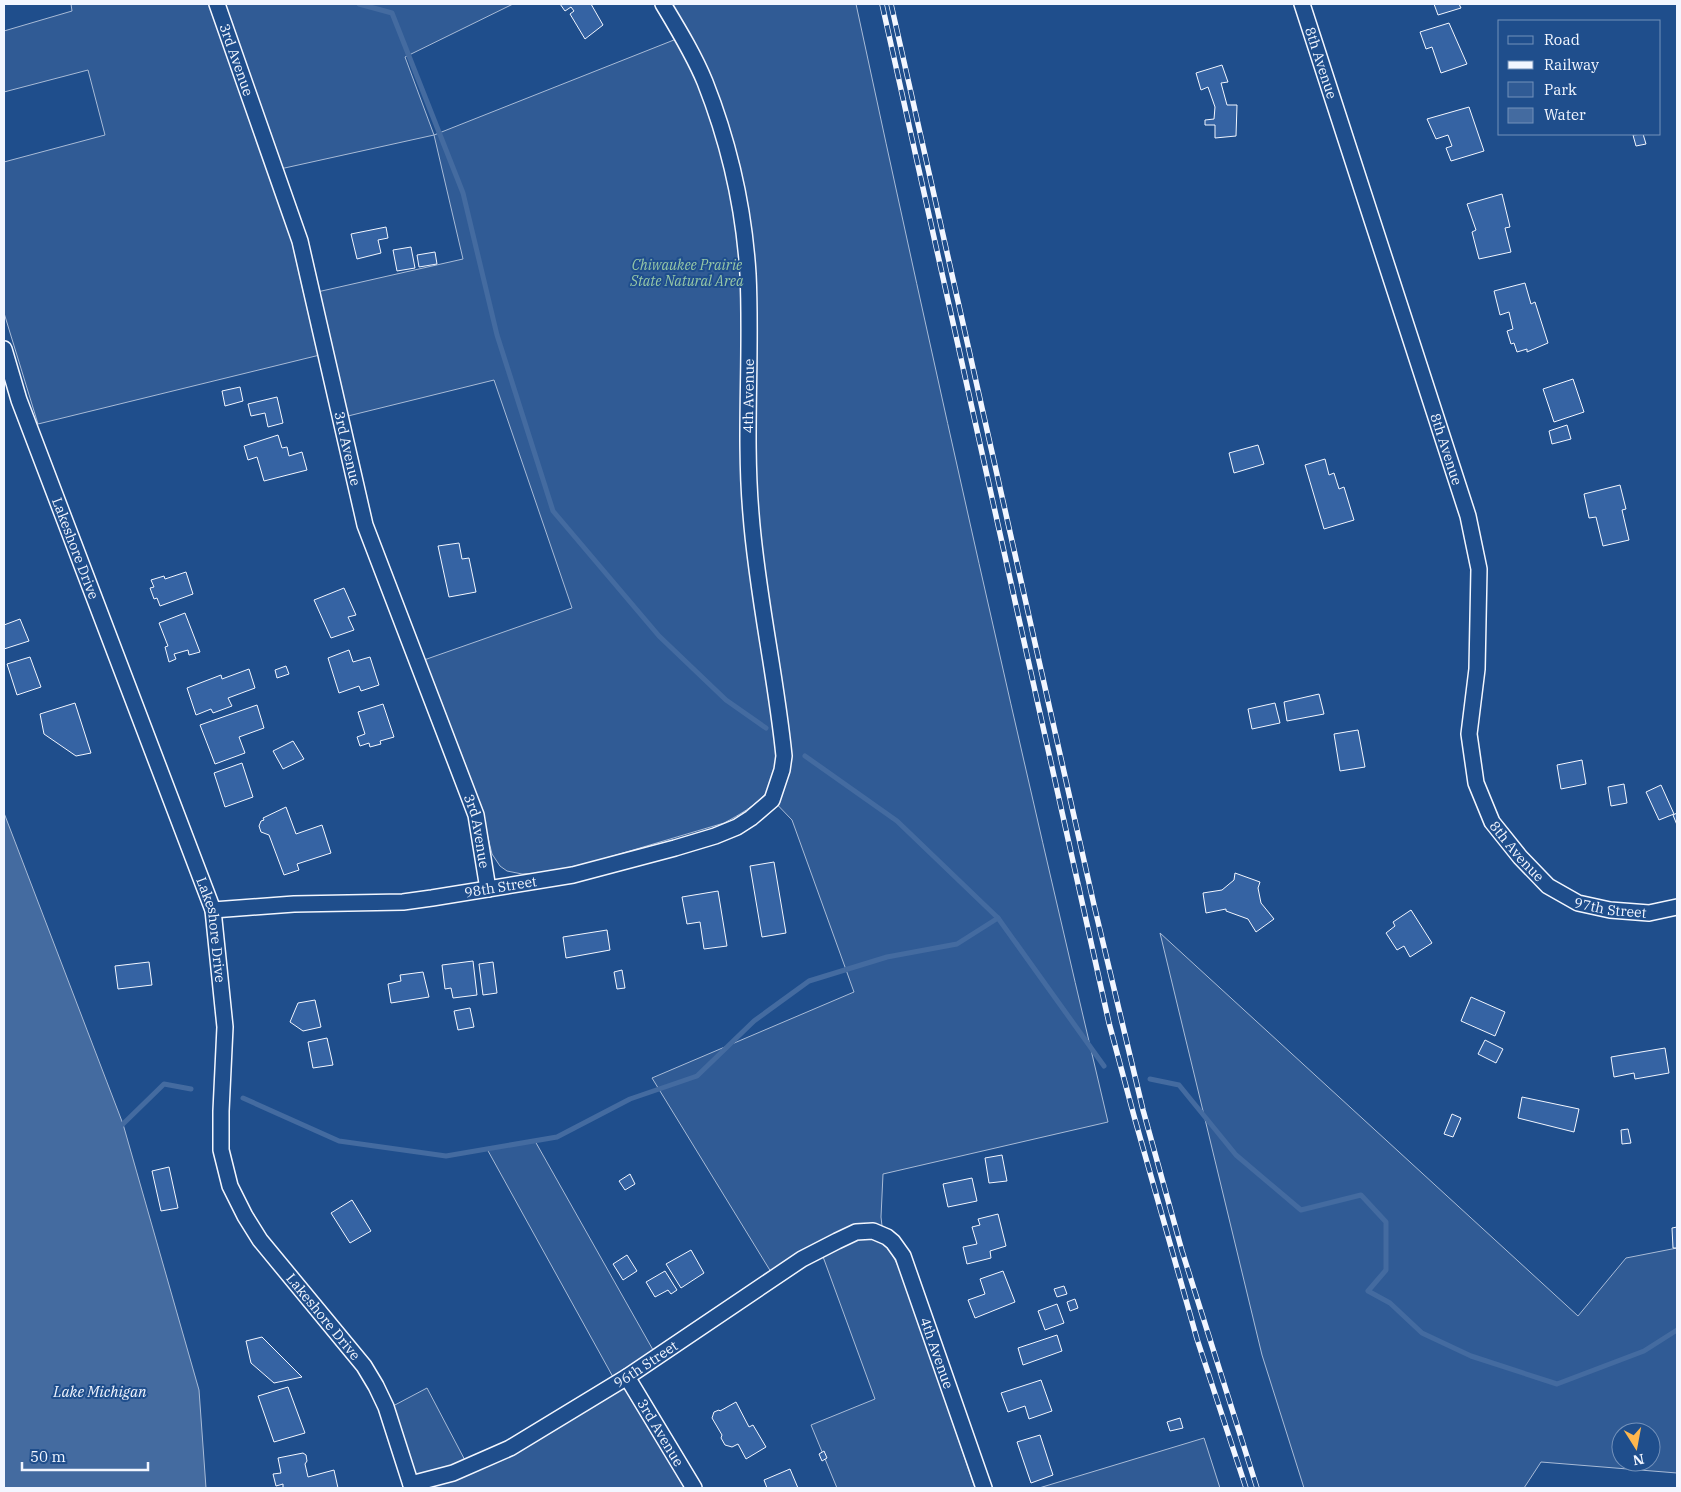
<svg xmlns="http://www.w3.org/2000/svg" width="1681" height="1492" viewBox="0 0 1681 1492" font-family="'IBM Plex Serif',serif">
<style>
.green{fill:#305b95;stroke:#a8bbd7;fill-rule:evenodd}
.water{fill:#446ba0;stroke:#a8bbd7}
.lines{fill:none;stroke-linecap:round;stroke-linejoin:round}
.stream{stroke:#446ba0;stroke-width:5}
.building{fill:#3563a3;stroke:#f2f6ff}
.street-casing{stroke:#f2f6ff;stroke-width:18}
.street{stroke:#1f4e8c;stroke-width:15}
.rail-casing{stroke:#f2f6ff;stroke-width:5.5}
.rail{stroke:#1f4e8c;stroke-width:4;stroke-dasharray:11;stroke-linecap:butt}
.labels{text-anchor:middle;dominant-baseline:central;stroke-width:4;stroke-linejoin:round;paint-order:stroke}
.street-label{font-size:14px;fill:#f2f6ff;stroke:#1f4e8c}
.park-label{font-size:14px;font-style:italic;fill:#97c8a6;stroke:#1f4e8c}
.water-label{font-size:15px;font-style:italic;fill:#f2f6ff;stroke:#1f4e8c}
</style>
<rect width="100%" height="100%" fill="#1f4e8c"/>
<g class="green">
<path d="M71,4H513L405,57L434,135L689,34L672,4H856C936,377 1020,750 1108,1122L883,1174L881,1217L884,1244L893,1256L902,1274L975,1488H837L811,1425L875,1399L818,1243L771,1272L652,1078L854,992L792,820L766,793C755,806 739,815 724,823L596,861L546,873L522,874L507,871L500,866L492,854L482,813L424,660L572,608L494,380L348,416L332,352L38,424L4,313V162L105,135L88,70L4,92V31L72,11ZM434,135L463,259L304,295L293,246L271,171Z"/>
<path d="M1160,933L1578,1316L1626,1258L1677,1248V1473L1541,1462L1524,1488H1304L1262,1355ZM1621,1432H1651V1462H1621Z"/>
<polygon points="535,1141 657,1357 632,1385 692,1488 417,1488 393,1406 427,1388 468,1466 613,1377 487,1149"/>
<polygon points="1204,1438 1220,1488 1039,1488"/>
</g>
<polygon class="water" points="4,813 123,1124 199,1390 206,1488 4,1488"/>
<g class="lines">
<g class="stream">
<polyline points="359,4 392,13 463,193 497,335 553,511 659,636 726,700 766,728"/>
<polyline points="805,756 897,821 998,918 1104,1066"/>
<polyline points="1150,1079 1179,1085 1236,1155 1301,1210 1361,1195 1386,1222 1386,1270 1368,1291 1390,1303 1422,1333 1471,1356 1557,1384 1644,1351 1677,1330"/>
<polyline points="243,1098 339,1141 446,1156 557,1137 630,1099 697,1076 754,1021 809,981 887,957 957,944 998,918"/>
<polyline points="123,1124 164,1084 191,1089"/>
</g>
</g>
<g class="building">
<polygon points="560,4 591,4 603,25 585,39 570,14 574,11 571,7 565,11"/>
<polygon points="1434,4 1459,4 1461,8 1438,15"/>
<polygon points="1449,23 1467,64 1441,73 1432,47 1426,49 1420,32"/>
<polygon points="1222,65 1228,82 1221,83 1227,105 1237,105 1236,136 1215,138 1215,125 1205,125 1205,120 1214,119 1215,107 1208,87 1201,90 1196,73"/>
<polygon points="1469,107 1484,151 1451,161 1446,148 1452,146 1448,135 1436,139 1427,119"/>
<polygon points="1643,134 1646,144 1636,146 1633,135"/>
<polygon points="1502,194 1510,227 1505,228 1511,252 1479,259 1472,232 1476,230 1467,204"/>
<polygon points="386,227 388,238 378,240 381,253 357,259 351,234"/>
<polygon points="411,247 415,268 397,271 393,250"/>
<polygon points="435,252 437,264 419,267 417,255"/>
<polygon points="1525,283 1531,304 1535,302 1548,343 1527,352 1527,349 1517,352 1514,343 1511,344 1507,331 1513,329 1509,312 1500,315 1494,291"/>
<polygon points="1573,379 1584,412 1554,422 1543,389"/>
<polygon points="240,387 243,401 225,406 222,391"/>
<polygon points="277,397 283,423 268,427 265,413 251,416 248,404"/>
<polygon points="1567,425 1571,439 1552,444 1549,431"/>
<polygon points="278,435 282,448 287,447 289,456 302,452 307,470 264,481 257,457 248,460 244,446"/>
<polygon points="1258,445 1264,464 1234,473 1229,453"/>
<polygon points="1325,459 1329,475 1334,473 1339,489 1344,487 1354,520 1324,529 1305,465"/>
<polygon points="1620,485 1626,509 1622,510 1629,540 1603,546 1596,517 1589,518 1584,494"/>
<polygon points="459,543 462,559 469,558 476,592 449,597 438,546"/>
<polygon points="186,572 193,594 160,606 157,598 154,599 150,588 154,587 151,580 164,576 165,579"/>
<polygon points="344,588 356,615 348,617 354,630 331,638 314,600"/>
<polygon points="185,613 200,652 189,655 188,650 174,654 176,659 169,662 165,647 168,646 159,623"/>
<polygon points="20,619 29,641 4,649 4,625"/>
<polygon points="349,650 353,662 370,657 379,685 361,691 359,686 339,693 328,658"/>
<polygon points="30,657 41,687 17,695 7,664"/>
<polygon points="286,666 289,674 277,678 275,670"/>
<polygon points="249,669 255,688 228,698 232,706 213,713 211,709 196,715 187,688 221,675 222,679"/>
<polygon points="1319,694 1324,714 1287,721 1284,702"/>
<polygon points="75,703 91,753 76,756 44,734 40,714"/>
<polygon points="1275,703 1280,723 1252,729 1248,709"/>
<polygon points="383,704 394,737 380,741 381,744 370,747 369,743 360,746 357,737 365,734 358,712"/>
<polygon points="257,705 264,728 239,737 245,753 215,764 200,725"/>
<polygon points="1358,730 1365,767 1340,771 1334,734"/>
<polygon points="293,741 304,759 283,769 273,751"/>
<polygon points="1582,760 1586,784 1561,789 1557,765"/>
<polygon points="242,763 253,797 225,807 214,773"/>
<polygon points="1624,784 1627,803 1611,806 1608,787"/>
<polygon points="1661,785 1674,814 1659,820 1646,792"/>
<polygon points="286,807 296,834 322,825 331,853 297,864 299,870 284,875 269,835 261,832 259,826 261,821 264,820 263,818"/>
<polygon points="1677,813 1677,825 1673,815"/>
<polygon points="774,862 786,933 762,937 750,866"/>
<polygon points="1235,873 1260,882 1258,888 1261,903 1274,919 1256,932 1248,919 1226,911 1226,909 1206,913 1203,893 1222,890 1234,880"/>
<polygon points="718,891 727,946 704,949 700,922 687,924 682,897"/>
<polygon points="1411,910 1432,943 1410,957 1404,946 1397,950 1386,933 1395,926 1393,922"/>
<polygon points="607,930 610,950 566,958 563,937"/>
<polygon points="473,961 477,995 453,998 451,988 445,989 442,965"/>
<polygon points="149,962 152,985 118,989 115,966"/>
<polygon points="493,962 497,993 483,995 479,964"/>
<polygon points="622,970 625,988 617,989 614,972"/>
<polygon points="423,972 429,997 391,1003 388,984 401,981 400,975"/>
<polygon points="1471,997 1505,1012 1495,1036 1461,1021"/>
<polygon points="315,1000 321,1027 303,1031 290,1022 298,1003"/>
<polygon points="470,1008 474,1027 458,1030 454,1011"/>
<polygon points="327,1038 333,1065 313,1068 308,1042"/>
<polygon points="1485,1040 1503,1049 1496,1063 1478,1054"/>
<polygon points="1665,1048 1669,1073 1635,1079 1634,1073 1614,1077 1611,1057"/>
<polygon points="1522,1097 1579,1109 1574,1132 1518,1118"/>
<polygon points="1452,1114 1461,1118 1453,1137 1444,1134"/>
<polygon points="1628,1129 1631,1143 1622,1144 1621,1130"/>
<polygon points="1002,1155 1007,1181 989,1183 985,1158"/>
<polygon points="169,1167 178,1208 161,1211 152,1171"/>
<polygon points="630,1174 635,1184 625,1190 619,1181"/>
<polygon points="972,1178 977,1201 948,1207 943,1184"/>
<polygon points="352,1200 371,1231 350,1243 331,1213"/>
<polygon points="998,1214 1006,1246 990,1251 991,1258 967,1264 963,1247 977,1244 972,1227 980,1225 978,1219"/>
<polygon points="1677,1227 1677,1248 1673,1248 1672,1228"/>
<polygon points="691,1250 704,1273 681,1288 666,1264"/>
<polygon points="627,1255 637,1271 623,1280 613,1264"/>
<polygon points="665,1271 677,1290 671,1294 668,1290 655,1297 646,1282"/>
<polygon points="1003,1271 1015,1302 975,1318 968,1300 985,1294 980,1279"/>
<polygon points="1064,1286 1067,1294 1057,1297 1054,1289"/>
<polygon points="1075,1299 1078,1308 1070,1311 1067,1302"/>
<polygon points="1057,1304 1064,1323 1045,1330 1038,1311"/>
<polygon points="1057,1335 1062,1351 1023,1365 1018,1348"/>
<polygon points="262,1337 302,1377 274,1383 251,1363 246,1341"/>
<polygon points="1041,1380 1052,1411 1029,1419 1025,1406 1008,1412 1001,1393"/>
<polygon points="288,1387 305,1433 274,1442 258,1396"/>
<polygon points="736,1402 749,1427 753,1425 766,1447 746,1459 738,1444 732,1447 725,1445 721,1438 722,1435 712,1418 714,1412 719,1410 720,1411"/>
<polygon points="1180,1418 1183,1428 1170,1431 1167,1422"/>
<polygon points="1040,1435 1053,1475 1031,1483 1017,1442"/>
<polygon points="824,1451 827,1458 822,1461 819,1454"/>
<polygon points="303,1453 306,1455 307,1461 305,1464 308,1477 334,1470 338,1488 283,1488 283,1484 276,1486 273,1474 281,1473 278,1458"/>
<polygon points="790,1469 798,1488 767,1488 764,1480"/>
</g>
<g class="lines">
<g class="street-casing">
<g id="street">
<path id="s1" d="M217,4L300,241L365,525L476,815L488,889"/>
<path id="s2" d="M1302,4L1468,516L1479,569L1477,669L1469,734L1476,783L1492,822L1520,857L1548,886L1578,903L1610,910L1649,913L1677,907"/>
<path id="s3" d="M4,349L19,400L213,910L225,1027L221,1111V1150L230,1186L245,1216L260,1240L364,1366L376,1386L386,1407L412,1488"/>
<path id="s4" d="M213,910L294,904L403,902L432,898L573,875L675,848L715,836L737,827L751,818L772,800L782,770L784,756C776,675 757,595 751,514C744,434 752,354 748,274C744,209 729,143 705,82C694,55 678,29 663,4"/>
<path id="s5" d="M627,1377L694,1488"/>
<path id="s6" d="M411,1484L453,1473L510,1448L627,1377L802,1259L837,1241L856,1232L873,1231L887,1237L893,1242L903,1256L984,1488"/>
</g>
</g>
<use href="#street" class="street"/>
<g class="rail-casing">
<g id="rail">
<polyline points="882,4 1109,1023 1134,1116 1197,1339 1246,1488"/>
<polyline points="891,4 1094,905 1143,1110 1182,1251 1257,1488"/>
</g>
</g>
<use href="#rail" class="rail"/>
</g>
<g class="labels">
<g class="street-label">
<text stroke="none"><textPath href="#s1" startOffset="59">3rd Avenue</textPath></text>
<text stroke="none"><textPath href="#s2" startOffset="62">8th Avenue</textPath></text>
<text stroke="none"><textPath href="#s4" startOffset="986">4th Avenue</textPath></text>
<text stroke="none"><textPath href="#s1" startOffset="464">3rd Avenue</textPath></text>
<text stroke="none"><textPath href="#s2" startOffset="468">8th Avenue</textPath></text>
<text stroke="none"><textPath href="#s3" startOffset="212">Lakeshore Drive</textPath></text>
<text stroke="none"><textPath href="#s1" startOffset="869">3rd Avenue</textPath></text>
<text stroke="none"><textPath href="#s2" startOffset="888">8th Avenue</textPath></text>
<text stroke="none"><textPath href="#s4" startOffset="289">98th Street</textPath></text>
<text stroke="none"><textPath href="#s2" startOffset="1002">97th Street</textPath></text>
<text stroke="none"><textPath href="#s3" startOffset="618">Lakeshore Drive</textPath></text>
<text stroke="none"><textPath href="#s3" startOffset="1038">Lakeshore Drive</textPath></text>
<text stroke="none"><textPath href="#s6" startOffset="674">4th Avenue</textPath></text>
<text stroke="none"><textPath href="#s6" startOffset="265">96th Street</textPath></text>
<text stroke="none"><textPath href="#s5" startOffset="65">3rd Avenue</textPath></text>
</g>
<g class="park-label">
<text x="687" y="265">Chiwaukee Prairie<tspan x="687" dy="16">State Natural Area</tspan></text>
</g>
<g class="water-label">
<text x="100" y="1391">Lake Michigan</text>
</g>
</g>
<rect width="1681" height="1492" fill="none" stroke="#f2f6ff" stroke-width="10"/>
<rect x="1498" y="20" width="162" height="115" fill="#1f4e8c" stroke="#7391ba"/>
<rect x="1508" y="36" width="25" height="8" fill="#1f4e8c" stroke="#7391ba"/>
<text x="1544" y="45" font-size="15" fill="#f2f6ff">Road</text>
<rect x="1508" y="61" width="25" height="8" fill="#f2f6ff" stroke="#7391ba"/>
<text x="1544" y="70" font-size="15" fill="#f2f6ff">Railway</text>
<rect x="1508" y="82" width="25" height="15" fill="#305b95" stroke="#7391ba"/>
<text x="1544" y="95" font-size="15" fill="#f2f6ff">Park</text>
<rect x="1508" y="108" width="25" height="15" fill="#446ba0" stroke="#7391ba"/>
<text x="1544" y="120" font-size="15" fill="#f2f6ff">Water</text>
<g transform="translate(1636 1447) rotate(169)"><circle r="24" fill="#1f4e8c" stroke="#7391ba"/>
<path d="M0-4L9 19L0 12L-9 19Z" fill="#ffb74d"/>
<text y="-8" font-size="14" font-weight="bold" text-anchor="middle" fill="#f2f6ff">N</text>
</g>
<path d="M22 1462v8h126v-8" fill="none" stroke="#f2f6ff" stroke-width="2.5"/>
<text x="30" y="1462" font-size="15" fill="#f2f6ff" stroke="#1f4e8c" stroke-width="4" paint-order="stroke">50 m</text>
</svg>
